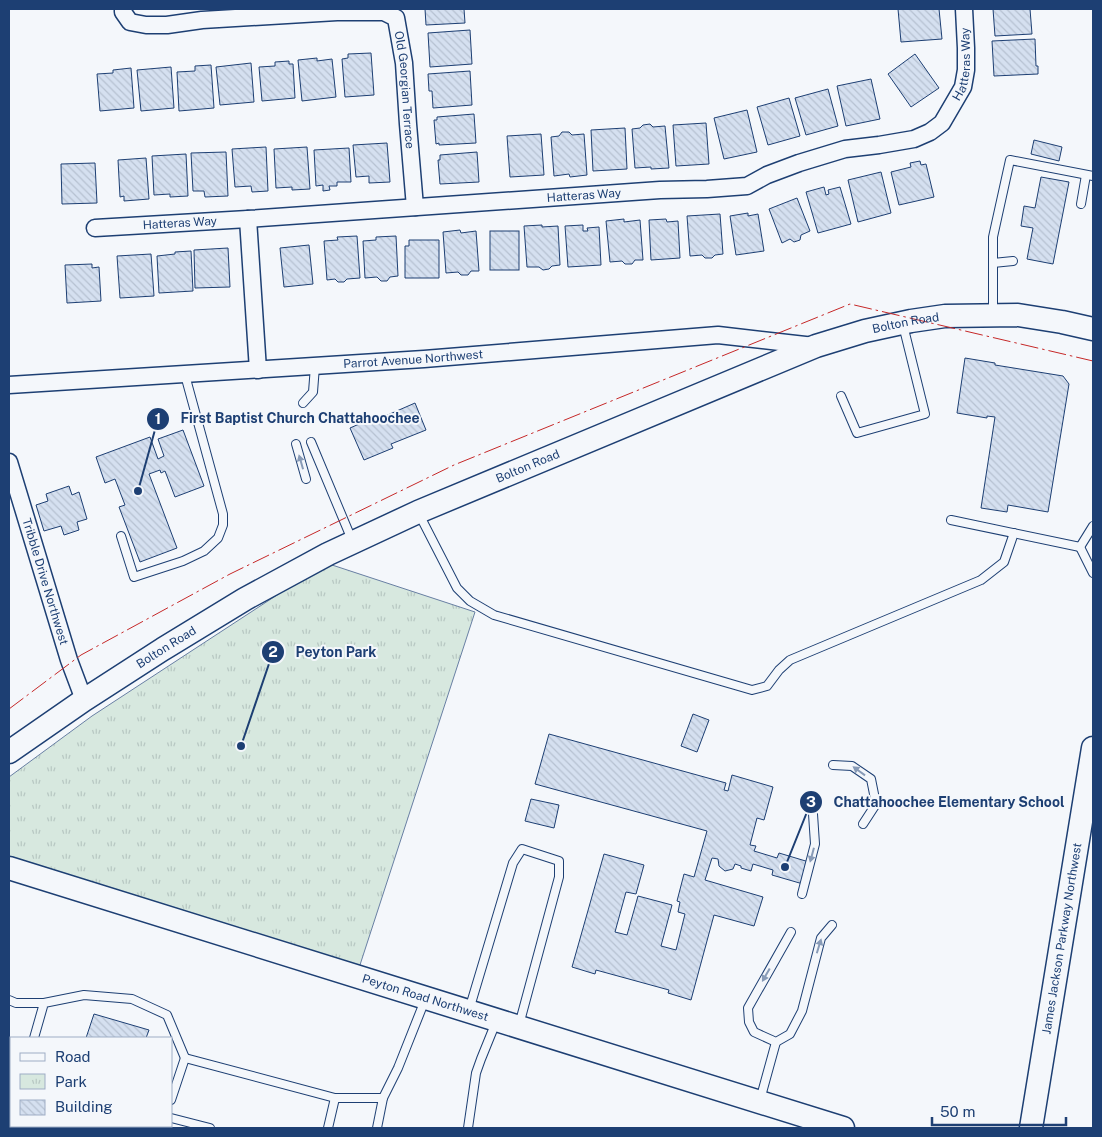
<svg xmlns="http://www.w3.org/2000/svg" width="1102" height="1137" viewBox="0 0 1102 1137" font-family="'Public Sans',sans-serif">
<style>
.park{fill:url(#park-tufts);stroke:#687fa3}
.building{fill:url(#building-back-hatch);stroke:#1d3f73}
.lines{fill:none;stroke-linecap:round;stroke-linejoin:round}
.lane-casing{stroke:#1d3f73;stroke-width:10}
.street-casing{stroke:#1d3f73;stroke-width:19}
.secondary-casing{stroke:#1d3f73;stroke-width:25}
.lane{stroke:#f4f7fb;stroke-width:8}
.street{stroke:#f4f7fb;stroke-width:16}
.secondary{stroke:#f4f7fb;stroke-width:22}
.power{stroke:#c62828;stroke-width:1;stroke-dasharray:18 4 2.5 4;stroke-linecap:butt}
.oneway{fill:#889bb7}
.labels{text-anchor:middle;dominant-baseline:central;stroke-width:4;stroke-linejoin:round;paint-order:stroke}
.street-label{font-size:12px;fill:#1d3f73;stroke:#f4f7fb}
.leader{fill:none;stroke:#1d3f73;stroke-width:2}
.callout-dot{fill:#1d3f73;stroke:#f4f7fb;stroke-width:2}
.mark-label{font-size:15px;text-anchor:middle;font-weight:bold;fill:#fff}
.callout-label{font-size:14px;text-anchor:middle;font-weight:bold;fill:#1d3f73;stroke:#f4f7fb;stroke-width:4;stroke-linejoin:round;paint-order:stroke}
</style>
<defs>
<pattern id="park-tufts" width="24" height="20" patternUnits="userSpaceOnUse" patternTransform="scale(1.25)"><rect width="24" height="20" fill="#d7e8df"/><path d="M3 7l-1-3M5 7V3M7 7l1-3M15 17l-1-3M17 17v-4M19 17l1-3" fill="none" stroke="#b8c8c3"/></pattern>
<pattern id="building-back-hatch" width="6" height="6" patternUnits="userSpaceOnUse" patternTransform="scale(1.25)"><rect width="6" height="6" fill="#d5e0f0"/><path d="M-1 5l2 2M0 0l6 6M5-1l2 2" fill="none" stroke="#b6c1d1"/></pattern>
</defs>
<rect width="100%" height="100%" fill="#f4f7fb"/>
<polygon class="park" points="326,563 475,612 358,971 9,860 9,777 92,716"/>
<g class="building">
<polygon points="423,9 464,9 465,23 426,25 425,9"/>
<polygon points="898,9 939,9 942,39 901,42"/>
<polygon points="993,9 1030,9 1032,34 995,36"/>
<polygon points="470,30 472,64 430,67 428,33"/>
<polygon points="1035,39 1036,66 1038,66 1038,74 994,76 992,41"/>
<polygon points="371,53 374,95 345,97 342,59 348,58 348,54"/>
<polygon points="915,54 939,88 911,107 888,74"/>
<polygon points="317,58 317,61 332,59 336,97 302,101 298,60"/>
<polygon points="289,61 289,64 293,64 295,98 262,101 259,67 275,66 275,62"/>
<polygon points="251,63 254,102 220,105 216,67"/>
<polygon points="211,65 214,108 179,111 177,72 195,71 195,66"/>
<polygon points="171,67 174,108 141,111 137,70"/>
<polygon points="131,68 134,108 100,111 97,74 113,73 113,70"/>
<polygon points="470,71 472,105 433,108 432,91 429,91 428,74"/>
<polygon points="871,79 880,119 846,126 837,86"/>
<polygon points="828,89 838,126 806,135 795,98"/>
<polygon points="789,98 800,136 768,145 757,107"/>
<polygon points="747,110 757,152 724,159 714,118"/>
<polygon points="474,114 476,143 439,145 439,143 436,144 434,120 437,120 437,117"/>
<polygon points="706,123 709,164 676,166 673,125"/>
<polygon points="650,124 653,127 665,126 669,168 651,169 651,167 635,168 632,129 640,128 643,125"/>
<polygon points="625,128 627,169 593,171 591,130"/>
<polygon points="562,132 569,132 572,135 584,134 587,175 570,177 569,174 554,176 551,137 559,136"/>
<polygon points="541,134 544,175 510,177 507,136"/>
<polygon points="1034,140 1062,147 1059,161 1031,154"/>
<polygon points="387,143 390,182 369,183 369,176 356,177 353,145"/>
<polygon points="266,147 268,191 252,192 251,186 235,187 232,149"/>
<polygon points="307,147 310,189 292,190 292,187 276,188 274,149"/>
<polygon points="349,148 351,182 337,182 337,186 329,186 330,190 323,191 323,185 316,186 314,150"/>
<polygon points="226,152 228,196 205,197 204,191 193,191 191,153"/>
<polygon points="477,152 479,182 440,184 438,160 440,160 440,155"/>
<polygon points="186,154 188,196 170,197 170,194 154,195 152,156"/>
<polygon points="146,158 149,199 124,201 124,196 120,197 118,160"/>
<polygon points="920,161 921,165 926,164 934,197 899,205 891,172 911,167 910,163"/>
<polygon points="95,163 97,203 62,204 61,164"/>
<polygon points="881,172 891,213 858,222 848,180"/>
<polygon points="1041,177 1069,182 1053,264 1027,259 1033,228 1021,226 1024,206 1035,208"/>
<polygon points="824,187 826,195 829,194 828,190 840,187 851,224 818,233 806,192"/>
<polygon points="797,198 810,231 801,235 800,240 794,242 790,239 782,243 769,209"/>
<polygon points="748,213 748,216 758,214 764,251 736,255 730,216"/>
<polygon points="720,214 723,254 715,255 712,258 705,258 702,255 690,256 687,216"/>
<polygon points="624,219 624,222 640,220 643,260 635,260 632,264 625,264 622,261 610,262 606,221"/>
<polygon points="666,219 667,222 678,221 680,258 651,260 649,220"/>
<polygon points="542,225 542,227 558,226 560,265 552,266 549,269 543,270 539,267 527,267 524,226"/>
<polygon points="583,225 583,231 588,231 587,228 599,227 601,265 568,267 565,226"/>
<polygon points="460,230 461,233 476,231 479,271 471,271 468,275 461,275 458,272 446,273 443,232"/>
<rect x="490" y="231" width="29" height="39"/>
<polygon points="357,236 360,278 347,279 344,282 338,282 335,279 327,280 324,241 338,240 337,237"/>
<polygon points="396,236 398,276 390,277 387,281 381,281 377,277 365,278 363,241 376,240 376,237"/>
<polygon points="409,240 439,240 439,278 405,278 405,246 409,246"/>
<polygon points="309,245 313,284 284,287 280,248"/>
<polygon points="228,248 230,287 195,288 194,250"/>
<polygon points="191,251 193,291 159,293 157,256 175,254 175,252"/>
<polygon points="151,254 154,296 120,298 117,256"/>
<polygon points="92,264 92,268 99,267 101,301 67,303 65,265"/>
<polygon points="965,358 995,363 995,365 1063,376 1069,384 1048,512 1008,505 1007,512 981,508 995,417 987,416 987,418 957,413"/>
<polygon points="415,403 426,430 391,444 393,448 364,460 350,428 366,421 367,424"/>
<polygon points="183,430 204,486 175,497 165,471 161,473 160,470 149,474 177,548 140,562 119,507 125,505 115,479 105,483 96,457 150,437 158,459 164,456 158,439"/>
<polygon points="69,486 72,495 79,492 87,519 77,522 79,530 64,535 61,526 44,531 36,505 48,501 46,494"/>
<polygon points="693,714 709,720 697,752 681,746"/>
<polygon points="549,734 726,783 724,790 728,791 732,775 773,787 764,820 757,818 750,845 756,846 754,851 777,858 779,853 809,862 803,884 772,875 773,870 753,864 751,871 741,868 741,866 735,864 733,869 725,871 719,866 718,859 712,858 705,880 763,897 754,926 714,915 691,1000 668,993 669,990 596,970 595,974 572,967 604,854 644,865 636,894 626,892 615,932 627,935 638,896 672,905 661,946 676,950 685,914 678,912 680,902 677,901 684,874 694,877 707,831 535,784"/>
<polygon points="531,799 559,805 554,828 525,821"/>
<polygon points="94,1014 149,1030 146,1038 86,1038"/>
<polygon points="60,1126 120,1126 119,1128 60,1128"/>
</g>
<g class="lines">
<g class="lane-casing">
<g id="lane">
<polyline points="1081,204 1086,175"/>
<polyline points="993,263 1013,261"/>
<polyline points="993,313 993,237 1010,160 1093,176"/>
<polyline points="841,396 857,433 925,414 903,325"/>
<polyline points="303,403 313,392 315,366"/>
<polyline points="311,442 352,540"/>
<polyline points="296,444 306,479"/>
<polyline points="419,514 457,588 470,601 494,615 752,690 767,686 779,670 790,660 981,580 1004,562 1014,533"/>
<polyline points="951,520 1080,547"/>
<polyline points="121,536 134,577 183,561 204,551 218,538 223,525 223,514 185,375"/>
<polyline points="1080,547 1093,573"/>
<polyline points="1080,547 1093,526"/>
<polyline points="833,765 852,766 871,779 876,804 863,824"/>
<polyline points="802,894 815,844 813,814"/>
<polyline points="791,932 748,1008 749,1022 754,1032 776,1042 790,1034 802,1011 821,938 832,925"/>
<polyline points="9,1000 16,1003 44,1003"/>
<polyline points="469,1010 513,863 522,849 559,861 559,877 519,1025"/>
<polyline points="34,1038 44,1003 84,995 132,999 167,1015 185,1058"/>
<polyline points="171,1100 185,1058 335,1098 383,1098 398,1068 425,1000"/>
<polyline points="760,1100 776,1042"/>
<polyline points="171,1118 210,1128"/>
<polyline points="10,1128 11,1123"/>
<polyline points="162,1128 163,1126"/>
<polyline points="328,1128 335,1098"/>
<polyline points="377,1128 383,1098"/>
<polyline points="468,1128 476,1073 481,1059 496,1022"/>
</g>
</g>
<g class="street-casing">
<g id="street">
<path id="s1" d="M123,9V12L130,22L146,25H167L202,20L337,12H384L396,18L404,63L408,124L415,207"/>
<polyline points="248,219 258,370"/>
<path id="s2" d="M95,228L248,219L660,190L707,189L747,186L767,175L799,163L845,149L879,145L914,139L930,132L942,123L963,87L966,70V48L964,9"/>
<path id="s3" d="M9,385L424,359L718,335L814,346"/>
<path id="s4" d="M9,462L69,660L84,700"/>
</g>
</g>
<g class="secondary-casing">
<g id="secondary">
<path id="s5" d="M9,752L84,700L163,649L245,599L328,554L418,512L816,346L865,331L911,321L945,316L1018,315L1062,322L1093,329"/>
<path id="s6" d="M9,868L843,1128"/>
<path id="s7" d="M1031,1128L1093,748"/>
</g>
</g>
<use href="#lane" class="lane"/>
<use href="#street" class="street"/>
<use href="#secondary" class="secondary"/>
<polyline class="power" points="9,709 81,655 230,574 454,465 850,304 1093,361"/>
</g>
<defs><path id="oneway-solid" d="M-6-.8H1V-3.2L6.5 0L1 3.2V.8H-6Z" transform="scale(1.25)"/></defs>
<g class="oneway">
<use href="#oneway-solid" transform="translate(301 462) rotate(-106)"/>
<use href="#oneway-solid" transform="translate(859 771) rotate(-144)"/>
<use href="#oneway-solid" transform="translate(812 855) rotate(105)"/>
<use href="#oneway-solid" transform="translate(819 946) rotate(-73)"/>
<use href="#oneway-solid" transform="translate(766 975) rotate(120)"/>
</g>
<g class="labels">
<g class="street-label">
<text stroke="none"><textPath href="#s2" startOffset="925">Hatteras Way</textPath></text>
<text stroke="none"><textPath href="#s1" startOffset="356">Old Georgian Terrace</textPath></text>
<text stroke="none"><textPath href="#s2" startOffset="490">Hatteras Way</textPath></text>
<text stroke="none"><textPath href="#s2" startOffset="85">Hatteras Way</textPath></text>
<text stroke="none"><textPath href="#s5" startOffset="999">Bolton Road</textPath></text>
<text stroke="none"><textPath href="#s3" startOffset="405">Parrot Avenue Northwest</textPath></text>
<text stroke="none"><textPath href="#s5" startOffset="594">Bolton Road</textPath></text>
<text stroke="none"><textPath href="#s4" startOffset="125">Tribble Drive Northwest</textPath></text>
<text stroke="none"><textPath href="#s5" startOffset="189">Bolton Road</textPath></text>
<text stroke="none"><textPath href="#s7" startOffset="192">James Jackson Parkway Northwest</textPath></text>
<text stroke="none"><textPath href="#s6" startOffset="436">Peyton Road Northwest</textPath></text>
</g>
</g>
<path class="leader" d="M138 491L158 419M241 746L273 652M785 867L811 802"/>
<g class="callout-dot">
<circle cx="138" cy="491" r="5"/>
<circle cx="241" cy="746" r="5"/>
<circle cx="785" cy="867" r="5"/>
<circle cx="158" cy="419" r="12"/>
<circle cx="273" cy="652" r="12"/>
<circle cx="811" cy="802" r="12"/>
</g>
<g class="mark-label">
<text x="158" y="424">1</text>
<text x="273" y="657">2</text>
<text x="811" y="807">3</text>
</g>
<g class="callout-label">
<text x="300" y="423">First Baptist Church Chattahoochee</text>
<text x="336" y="657">Peyton Park</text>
<text x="949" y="807">Chattahoochee Elementary School</text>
</g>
<rect width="1102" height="1137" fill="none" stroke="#1d3f73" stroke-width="20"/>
<rect x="10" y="1037" width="162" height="90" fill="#f4f7fb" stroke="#9eadc5"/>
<rect x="20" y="1053" width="25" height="8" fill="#f4f7fb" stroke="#9eadc5"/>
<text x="55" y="1062" font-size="15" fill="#1d3f73">Road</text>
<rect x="20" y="1074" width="25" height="15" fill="url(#park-tufts)" stroke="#9eadc5"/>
<text x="55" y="1087" font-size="15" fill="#1d3f73">Park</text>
<rect x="20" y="1100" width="25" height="15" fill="url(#building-back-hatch)" stroke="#9eadc5"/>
<text x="55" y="1112" font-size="15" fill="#1d3f73">Building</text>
<path d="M932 1117v8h134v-8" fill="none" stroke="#1d3f73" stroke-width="2.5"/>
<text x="940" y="1117" font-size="15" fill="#1d3f73" stroke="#f4f7fb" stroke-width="4" paint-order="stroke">50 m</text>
</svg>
